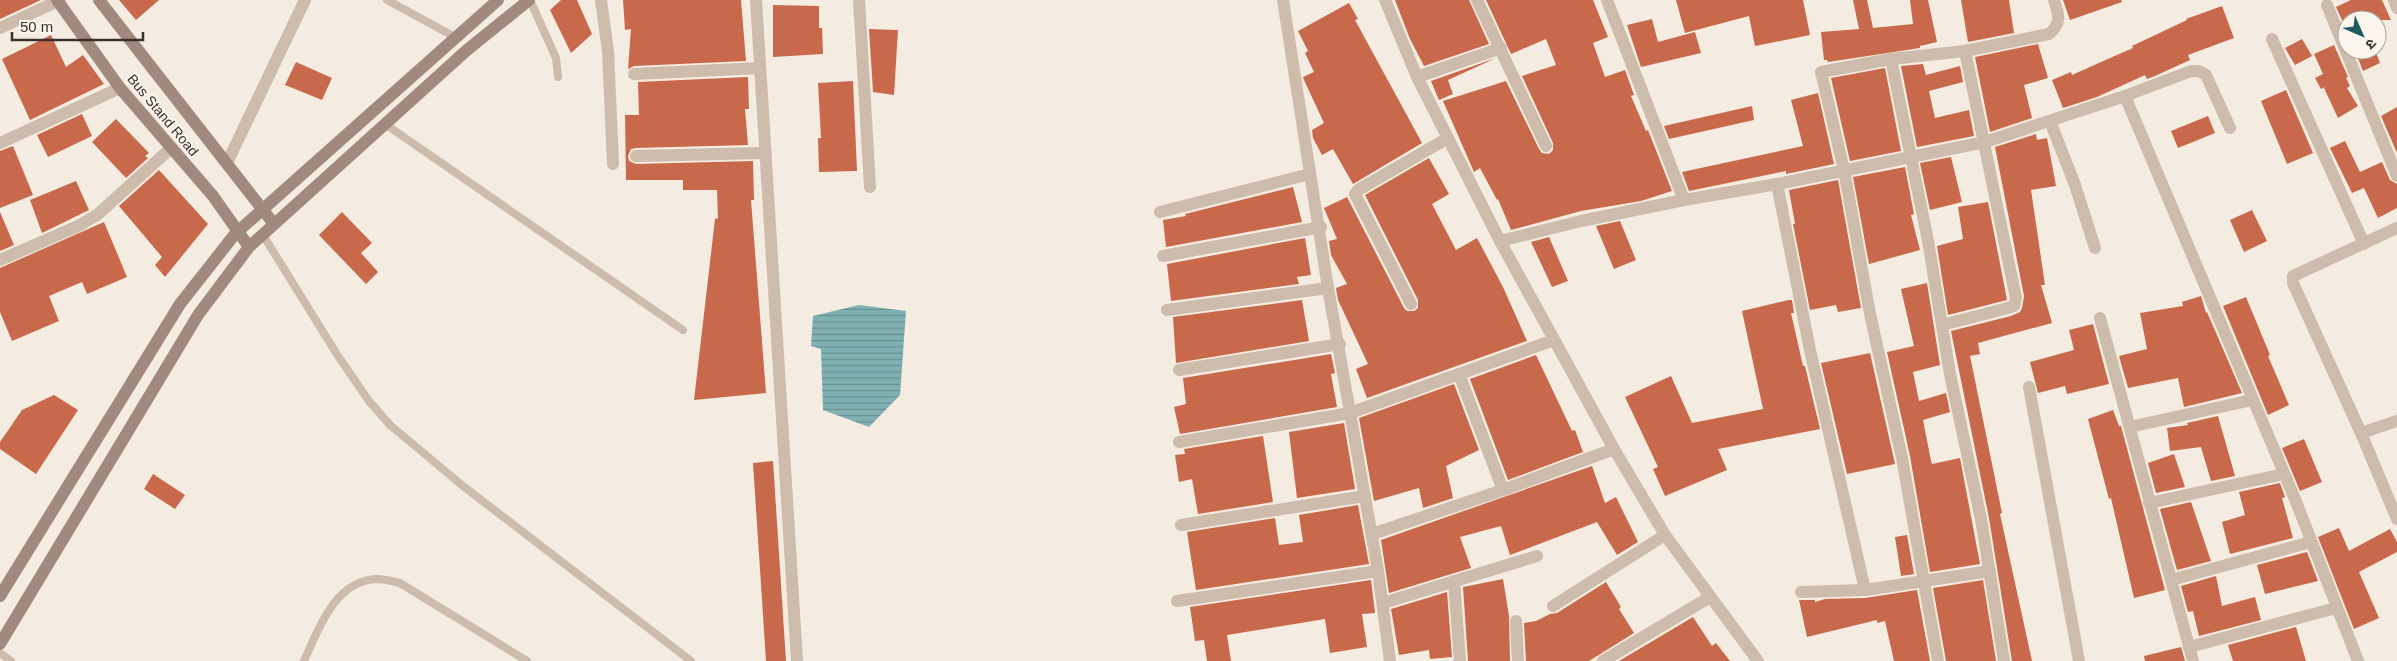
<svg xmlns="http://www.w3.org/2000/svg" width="2397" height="661" viewBox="0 0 2397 661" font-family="Helvetica,'Noto Sans Devanagari',sans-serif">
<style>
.water{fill:url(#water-rules)}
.building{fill:#c8694b}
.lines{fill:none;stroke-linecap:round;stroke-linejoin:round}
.lane{stroke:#cdbbac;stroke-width:8}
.street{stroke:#cdbbac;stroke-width:12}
.secondary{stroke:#a18a7d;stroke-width:12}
.labels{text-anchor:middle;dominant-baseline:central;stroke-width:4;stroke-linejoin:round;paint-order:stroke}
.street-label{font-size:14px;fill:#3b302b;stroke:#fbf5ee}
</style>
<defs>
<pattern id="water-rules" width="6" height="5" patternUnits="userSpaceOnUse" patternTransform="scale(1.25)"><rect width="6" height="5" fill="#7fb0b2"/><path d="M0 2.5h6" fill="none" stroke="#699091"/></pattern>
</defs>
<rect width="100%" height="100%" fill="#f4ebe1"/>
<polygon class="water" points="859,305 906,311 900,395 869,427 823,410 821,349 811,346 813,316"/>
<g class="building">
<polygon points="0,0 41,0 0,19"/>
<polygon points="119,0 159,0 136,20"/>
<polygon points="561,0 577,0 592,34 571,53 550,10"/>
<polygon points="623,0 741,0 746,61 634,66 628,69 631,29 625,30"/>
<polygon points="1395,0 1469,0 1489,44 1424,66 1410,39"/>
<polygon points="1486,0 1593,0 1608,37 1593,43 1605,77 1625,70 1634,95 1631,96 1646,131 1648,130 1672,191 1641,201 1581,211 1511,230 1498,199 1497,200 1480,168 1474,172 1443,101 1506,81 1539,149 1542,153 1549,154 1553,150 1553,143 1522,76 1556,65 1546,39 1511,54"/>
<polygon points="1676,0 1803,0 1810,35 1755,46 1749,16 1685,33"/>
<polygon points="1853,0 1867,0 1873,28 1913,24 1910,0 1928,0 1937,42 1920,46 1920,48 1828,62 1827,60 1824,60 1821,32 1859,29"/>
<polygon points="1961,0 2009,0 2014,33 1968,42"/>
<polygon points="2063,0 2121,0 2122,2 2070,20"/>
<polygon points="2351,0 2382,0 2391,20 2342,20 2336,7"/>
<polygon points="1349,3 1358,19 1355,20 1422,143 1353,184 1333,149 1322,155 1313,138 1312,130 1324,123 1304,80 1303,77 1314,72 1305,53 1308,51 1298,31"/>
<polygon points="773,5 819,6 819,28 822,28 823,54 773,57"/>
<polygon points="2222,6 2234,38 2188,55 2190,60 2155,76 2147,79 2145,75 2097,97 2063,108 2052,80 2071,72 2072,75 2110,58 2133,48 2132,46 2187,20 2186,19"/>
<polygon points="1652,19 1658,42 1695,32 1701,53 1641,67 1627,25"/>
<polygon points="869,29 898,30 894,95 873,92"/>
<polygon points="51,35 66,67 83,55 104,84 30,120 2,59"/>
<polygon points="2302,39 2312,56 2295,65 2285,48"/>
<polygon points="2038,44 2048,78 2024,85 2032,118 1990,132 1975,57"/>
<polygon points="2334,45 2348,77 2346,78 2350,86 2347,88 2358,106 2338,118 2324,88 2327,86 2321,89 2315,78 2323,74 2314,54"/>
<polygon points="2375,50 2380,63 2363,71 2358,58"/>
<polygon points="1496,58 1448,80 1453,94 1439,100 1431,81"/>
<polygon points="296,62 332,78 322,100 285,85"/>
<polygon points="1923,64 1926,75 1960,66 1963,82 1929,91 1935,118 1969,110 1974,136 1917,147 1901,66"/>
<polygon points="1885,68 1901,151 1850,161 1831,78"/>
<polygon points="748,77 749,109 745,109 748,145 636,148 631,149 628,156 629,161 636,164 753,161 754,200 751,200 766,393 694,400 715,219 718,218 717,190 683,190 683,180 626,180 625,115 639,115 638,82"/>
<polygon points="853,81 857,171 819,172 818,138 821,138 818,83"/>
<polygon points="2286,90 2313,153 2287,164 2261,101"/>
<polygon points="1818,93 1834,164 1786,174 1786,171 1689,191 1682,172 1803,146 1791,100"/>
<polygon points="1752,106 1754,120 1669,139 1664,126"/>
<polygon points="2397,107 2397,153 2381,116"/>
<polygon points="82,114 92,136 48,157 37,135"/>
<polygon points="2208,116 2215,133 2178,148 2171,131"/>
<polygon points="116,119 149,153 145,156 148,158 126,178 92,142"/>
<polygon points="2036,134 2037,140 2047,138 2056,186 2031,190 2045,285 2041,285 2052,323 1978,343 1980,354 1970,356 2002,513 2000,514 2032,661 2012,661 1989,518 1951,331 2011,316 2020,312 2022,308 2024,296 1995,147"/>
<polygon points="2345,141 2360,172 2382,162 2390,180 2397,184 2397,208 2378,218 2364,188 2352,193 2330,148"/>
<polygon points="13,146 33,195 0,208 0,151"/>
<polygon points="1951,157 1962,202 1930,210 1920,163"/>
<polygon points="1429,158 1449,194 1432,204 1456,250 1477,238 1503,287 1527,341 1367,398 1356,369 1368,364 1338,300 1336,288 1347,284 1331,255 1329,241 1337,239 1324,208 1347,197 1404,308 1407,311 1414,311 1418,308 1418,300 1365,195"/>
<polygon points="1905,167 1914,214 1911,215 1920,250 1869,264 1853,177"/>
<polygon points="159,170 208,224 165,277 155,265 162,257 119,206"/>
<polygon points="1838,180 1861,308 1838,312 1836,305 1810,310 1793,224 1795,224 1789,190"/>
<polygon points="76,181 89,210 42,233 30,200"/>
<polygon points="1293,187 1302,222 1166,247 1163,220 1186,216 1185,214"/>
<polygon points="1988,202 2007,300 1948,315 1937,246 1963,239 1958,207"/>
<polygon points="2252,210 2267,241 2244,252 2230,220"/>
<polygon points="0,212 14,245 0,251"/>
<polygon points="342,212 372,243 361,253 378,272 366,284 319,235"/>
<polygon points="1620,221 1636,260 1614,269 1596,226"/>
<polygon points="104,222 127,277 87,294 82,282 49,296 59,321 12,341 0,312 0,268"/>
<polygon points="1549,237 1568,281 1552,287 1531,242"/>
<polygon points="1305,238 1311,275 1297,277 1299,284 1171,301 1167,264"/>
<polygon points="1927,283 1940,365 1913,372 1919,401 1946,393 1950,412 1923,420 1931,461 1932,464 1960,458 1980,564 1930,572 1910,456 1887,352 1914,346 1901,289"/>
<polygon points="2201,296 2206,313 2207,312 2242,393 2184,407 2178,378 2128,388 2119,356 2147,349 2140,313 2183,306 2182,302"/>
<polygon points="2246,297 2270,355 2268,356 2289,405 2268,415 2223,306"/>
<polygon points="1302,300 1309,341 1176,363 1173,317"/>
<polygon points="1789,300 1792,300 1794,313 1791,313 1803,366 1805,366 1820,429 1718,449 1727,470 1665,496 1653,469 1658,467 1625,397 1671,376 1692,423 1763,409 1742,311"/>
<polygon points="2093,324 2109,384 2067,394 2065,386 2038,393 2030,362 2074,350 2069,330"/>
<polygon points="1870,353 1895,464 1847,474 1821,363"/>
<polygon points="1331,354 1335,373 1331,374 1337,407 1180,434 1174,407 1186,404 1183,378"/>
<polygon points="1536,355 1572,431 1575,430 1583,452 1508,480 1470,379"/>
<polygon points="1454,384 1479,450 1446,466 1453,498 1423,508 1419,488 1374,501 1359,418"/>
<polygon points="54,395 78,410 36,474 0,449 0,442 22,410"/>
<polygon points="2113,410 2119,426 2121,426 2165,590 2134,598 2111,498 2109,499 2088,419"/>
<polygon points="2218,416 2235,476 2211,481 2201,447 2170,451 2167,428 2188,425 2187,423"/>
<polygon points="1344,423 1355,489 1297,498 1289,432"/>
<polygon points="1263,436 1273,502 1198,514 1192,479 1179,482 1175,455 1185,454 1184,449"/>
<polygon points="2304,439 2322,482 2300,491 2282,448"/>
<polygon points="2174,454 2185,487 2156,493 2148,463"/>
<polygon points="773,461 786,661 766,661 753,463"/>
<polygon points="1592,466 1605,503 1616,497 1638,542 1617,555 1597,522 1510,555 1501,526 1460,537 1471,568 1389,593 1381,540"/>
<polygon points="153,474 185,495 175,509 144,489"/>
<polygon points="2280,483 2285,497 2282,498 2293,538 2230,554 2222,522 2245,515 2239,492"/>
<polygon points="2191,502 2211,561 2177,570 2160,509"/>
<polygon points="1358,505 1369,564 1196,590 1187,532 1275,518 1279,545 1303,542 1299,515"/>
<polygon points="2339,528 2349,551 2390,529 2397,542 2397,552 2359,572 2379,618 2354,629 2318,537"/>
<polygon points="1907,535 1914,574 1901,576 1895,537"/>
<polygon points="2307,552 2318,581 2265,594 2257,565"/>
<polygon points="2216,576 2222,606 2255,597 2261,620 2199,636 2193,611 2188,612 2181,586"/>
<polygon points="1503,579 1509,616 1510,661 1468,661 1463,587"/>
<polygon points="1371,580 1375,613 1362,614 1367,647 1330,653 1325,619 1227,635 1231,661 1207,661 1204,640 1195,641 1190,607"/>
<polygon points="1983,580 1996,661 1946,661 1933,588"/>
<polygon points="1606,582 1621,607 1619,609 1634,633 1589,661 1526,661 1524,623 1536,621 1550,614 1557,613"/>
<polygon points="1917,590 1930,661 1894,661 1885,621 1877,623 1877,620 1807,637 1799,600 1815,600 1815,602 1825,599 1865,598"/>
<polygon points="1447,592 1452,657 1430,659 1429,650 1399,655 1391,609"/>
<polygon points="1693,617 1712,646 1716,643 1730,661 1619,661"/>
<polygon points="2296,627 2306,661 2233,661 2228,645"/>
<polygon points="2181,647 2185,661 2145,661 2144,656"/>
</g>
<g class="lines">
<g class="lane">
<polyline points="387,0 455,37"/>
<polyline points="530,0 556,58 558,77"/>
<polyline points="385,124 683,330"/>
<polyline points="263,235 338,356 369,401 390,425 463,486 691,661"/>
<polyline points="0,653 11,661"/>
<path d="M304,661C318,630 335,580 377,579C384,579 392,581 400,583L527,661"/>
</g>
<g class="street">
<polyline points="601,0 608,51 613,164"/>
<polyline points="756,0 797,661"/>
<polyline points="859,0 870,187"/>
<polyline points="1283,0 1328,288 1378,571 1390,661"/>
<polyline points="1385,0 1417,77 1500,241 1614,449 1665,535 1758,661"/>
<polyline points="1477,0 1546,146"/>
<polyline points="1607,0 1684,200"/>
<polyline points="2394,0 2397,8"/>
<polyline points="2327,5 2397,176"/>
<polyline points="0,28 60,0"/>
<polyline points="2272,39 2364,244"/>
<polyline points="1891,59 1928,241 1950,374 1981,519 2004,661"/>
<polyline points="634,74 760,68"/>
<polyline points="1417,77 1501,48"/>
<polyline points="2125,96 2295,499 2358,661"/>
<polyline points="2050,121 2075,185 2095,248"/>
<polyline points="0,143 120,88"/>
<polyline points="636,156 766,153"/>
<polyline points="227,163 305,0"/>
<polyline points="1777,184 1810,350 1865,590"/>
<polyline points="1160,212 1310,174"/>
<polyline points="2397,228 2293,276 2293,283 2361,433 2397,519"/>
<polyline points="1500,241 1581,221 1684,200 1777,184 1985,142 2125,96 2191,71 2199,71 2206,75 2230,128"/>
<polyline points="1163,256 1321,227"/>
<polyline points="0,260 78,226 97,215 170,149"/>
<polyline points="1411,304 1355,194 1358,190 1448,138"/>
<polyline points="1167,310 1328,288"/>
<polyline points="2100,318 2193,661"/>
<polyline points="1942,325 2008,308 2014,306 2016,298 1965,51"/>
<polyline points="1179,370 1340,344"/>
<polyline points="1459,374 1503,490 1614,449"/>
<polyline points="2029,387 2079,661"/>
<polyline points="2130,427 2252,400"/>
<polyline points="2361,433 2397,421"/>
<polyline points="1179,442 1350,413 1554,340"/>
<polyline points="2149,503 2284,474"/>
<polyline points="1181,525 1365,496"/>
<polyline points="1372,534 1503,490"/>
<polyline points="2171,580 2311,542"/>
<polyline points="1454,581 1460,661"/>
<polyline points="1801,592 1865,590 1990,571"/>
<polyline points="1177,601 1378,571"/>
<polyline points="1383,603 1537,556"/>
<polyline points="1553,606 1665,535"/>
<polyline points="1516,621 1518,661"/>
<polyline points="2189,647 2336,608"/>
<polyline points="1603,661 1710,597"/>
<path d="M1938,661L1902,458L1870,314L1844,170L1821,72L1891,59L1965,51L2049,34C2062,23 2059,15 2054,0"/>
</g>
<g class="secondary">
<polyline points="57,0 120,88 213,196 249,247"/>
<polyline points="99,0 274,224"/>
<polyline points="0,596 180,304 235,234 498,0"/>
<polyline points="0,644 198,315 249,247 467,50 529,0"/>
</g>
</g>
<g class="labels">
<g class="street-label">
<text transform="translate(163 115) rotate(50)">Bus Stand Road</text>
</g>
</g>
<g transform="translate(2362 35) rotate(135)"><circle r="24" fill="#fbf5ee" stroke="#aea6a0"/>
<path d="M0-4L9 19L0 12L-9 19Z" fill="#1f5a5e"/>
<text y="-8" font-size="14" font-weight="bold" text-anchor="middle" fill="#3b302b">उ</text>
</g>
<path d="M12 32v8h131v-8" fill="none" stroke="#3b302b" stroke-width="2.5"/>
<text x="20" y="32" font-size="15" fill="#3b302b" stroke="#fbf5ee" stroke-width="4" paint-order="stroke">50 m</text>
</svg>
